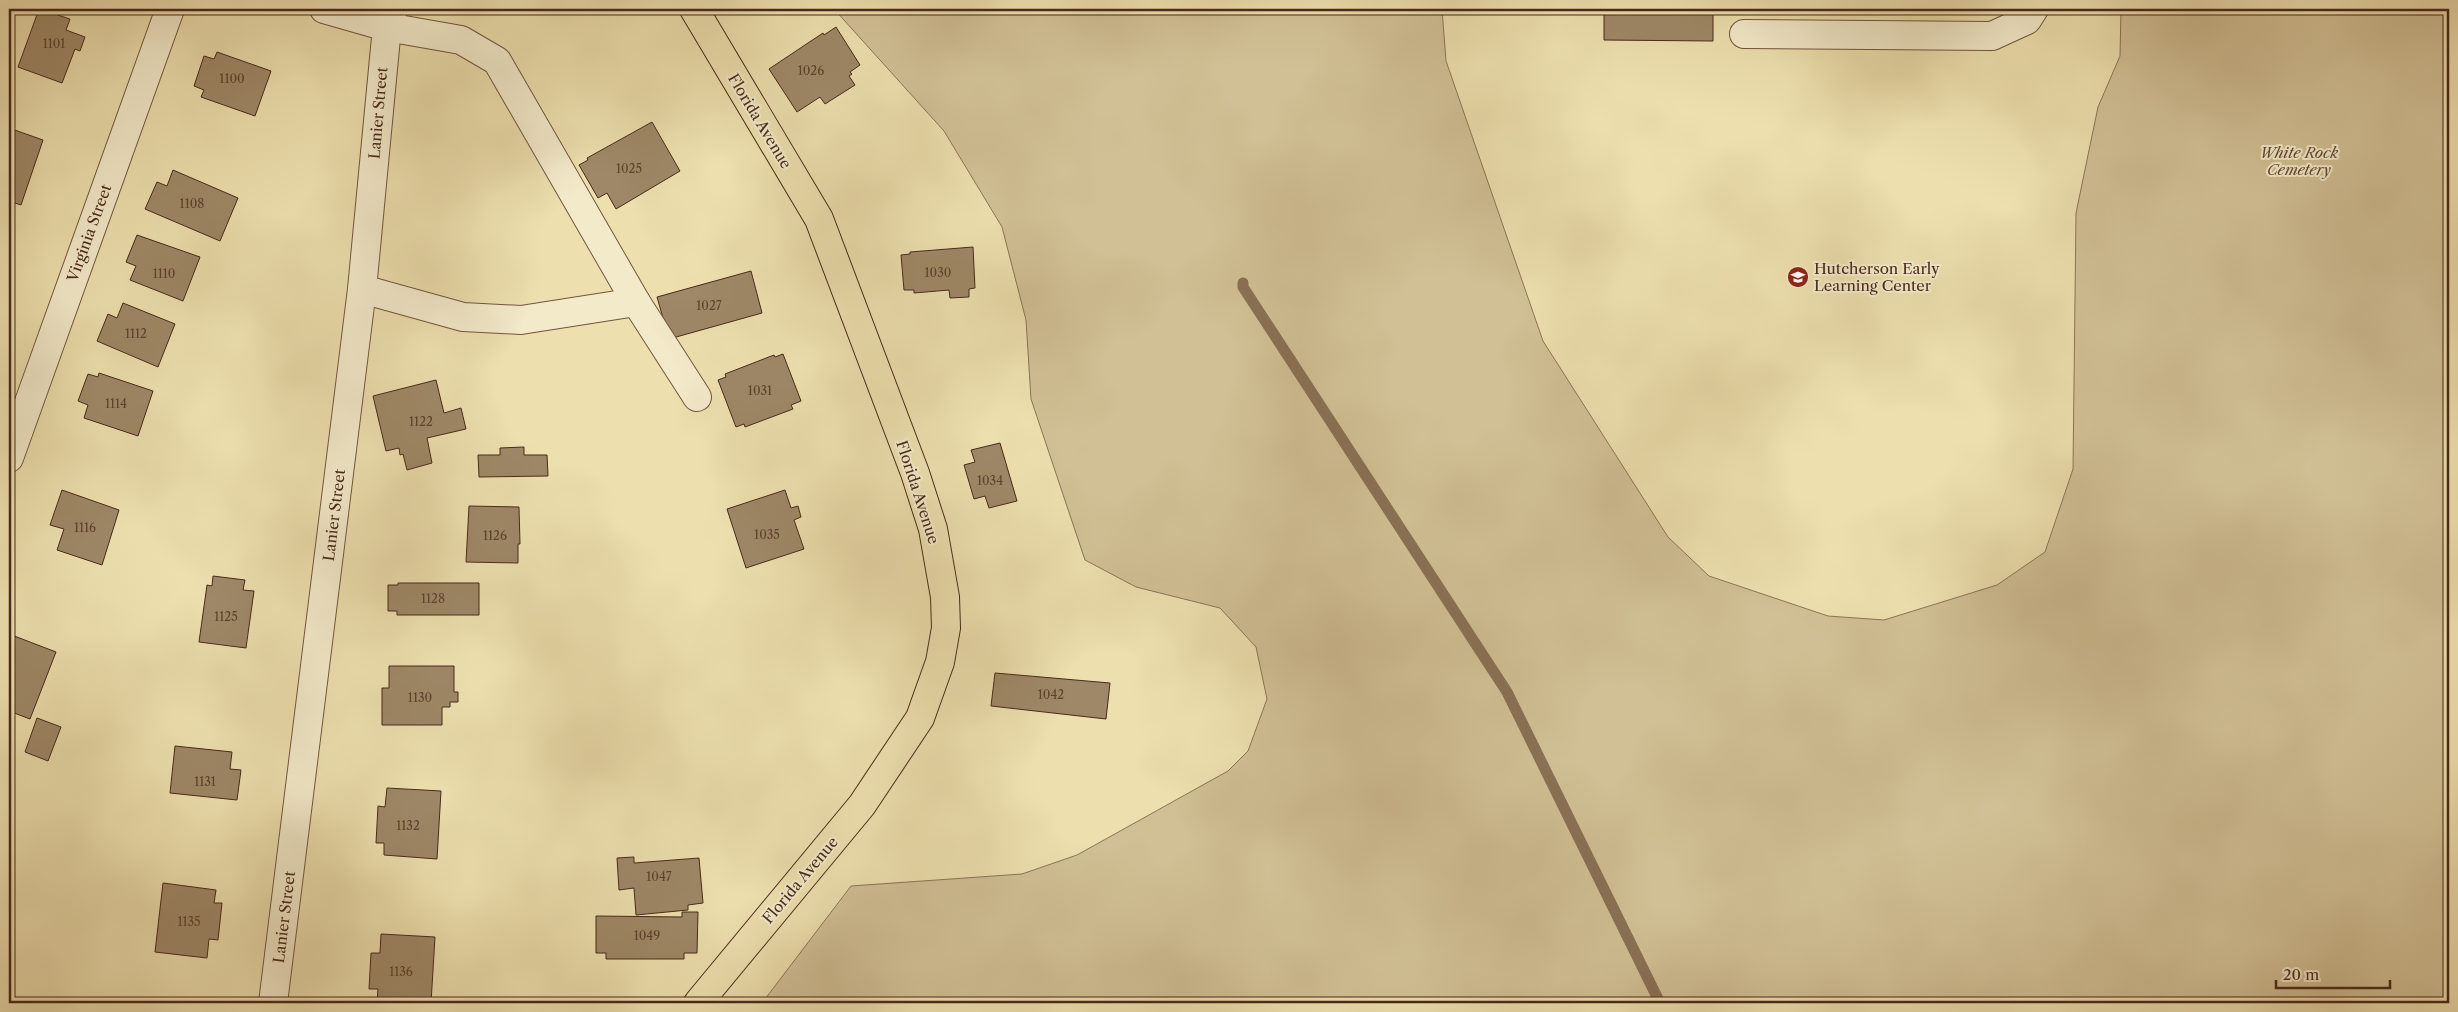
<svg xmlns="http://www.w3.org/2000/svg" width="2458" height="1012" viewBox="0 0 2458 1012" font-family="'Libre Caslon Text',serif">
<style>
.green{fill:#d1c095;stroke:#8d7458}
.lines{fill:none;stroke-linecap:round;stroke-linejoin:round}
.stream{stroke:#8a7155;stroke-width:11}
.building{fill:#9e8867;stroke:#49291a}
.minor-casing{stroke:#72563f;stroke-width:30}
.major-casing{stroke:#49291a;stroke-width:30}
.path{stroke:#49291a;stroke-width:3;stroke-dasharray:1 2.5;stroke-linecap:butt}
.minor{stroke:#f3eaca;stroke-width:28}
.major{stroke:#eddfae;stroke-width:28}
.labels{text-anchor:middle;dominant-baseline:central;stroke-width:4;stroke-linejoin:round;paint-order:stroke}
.number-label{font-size:12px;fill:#5e412d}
.street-label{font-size:15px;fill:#49291a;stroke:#f3eaca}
.park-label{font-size:15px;font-style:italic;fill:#644733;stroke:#f3eaca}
.poi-label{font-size:15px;fill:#49291a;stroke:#f3eaca;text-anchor:start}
</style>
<rect width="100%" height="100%" fill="#eddfae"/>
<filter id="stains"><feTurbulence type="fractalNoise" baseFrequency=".004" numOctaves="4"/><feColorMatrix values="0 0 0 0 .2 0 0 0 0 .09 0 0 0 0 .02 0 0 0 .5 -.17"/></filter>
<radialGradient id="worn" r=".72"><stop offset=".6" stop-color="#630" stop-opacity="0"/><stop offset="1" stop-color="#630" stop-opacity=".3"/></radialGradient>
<polygon class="green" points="834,9 1442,9 1446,61 1543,341 1668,537 1709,576 1828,616 1884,620 1997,585 2045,552 2073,469 2076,213 2098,107 2120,56 2121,9 2449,9 2449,1003 762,1003 851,886 1022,874 1077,855 1228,771 1248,751 1267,699 1256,647 1220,608 1136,587 1085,560 1031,399 1026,320 1002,227 944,131"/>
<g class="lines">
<polyline class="stream" points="1243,283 1243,287 1507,692 1660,1003"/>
</g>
<g class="building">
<polygon points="39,9 70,19 66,30 85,37 80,51 75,49 62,83 18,67"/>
<polygon points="1604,9 1713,9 1713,41 1604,40"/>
<polygon points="836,27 860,65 850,72 852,74 849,76 855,85 825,104 820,97 797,112 769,69 823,33 824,35"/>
<polygon points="217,52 271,71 255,116 201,97 204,90 194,86 204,56 214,59"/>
<polygon points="652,122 680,171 616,209 607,193 598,198 579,165 588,160 587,158"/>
<polygon points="9,128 43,140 21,205 9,201"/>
<polygon points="173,170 238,198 220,241 145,209 157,182 167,186"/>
<polygon points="137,235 200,257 183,301 130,280 136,266 126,262"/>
<polygon points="973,247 975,288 969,289 969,297 950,298 949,290 914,293 914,290 904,290 901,255 910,254 910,252"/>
<polygon points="751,271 762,313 669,339 657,297"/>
<polygon points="123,303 175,324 158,367 97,341 108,314 117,318"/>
<polygon points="783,354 801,401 791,405 793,409 745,427 744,424 736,427 718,380 726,377 725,374 774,355 775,357"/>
<polygon points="99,373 153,391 138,436 84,418 88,405 78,401 88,374 98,377"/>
<polygon points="436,380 444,413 461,408 466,429 427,438 432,463 407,470 403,454 400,455 399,448 386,451 373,396"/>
<polygon points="1000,443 1017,501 989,508 985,496 974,499 964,465 975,462 971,450"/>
<polygon points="524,447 524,455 547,455 548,476 479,477 478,455 500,455 500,448"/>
<polygon points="62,490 119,510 102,565 57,550 64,529 50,525"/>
<polygon points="785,490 791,508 798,506 801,517 794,520 804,549 746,568 727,509"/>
<polygon points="469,506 519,507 520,544 518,544 518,563 466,562"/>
<polygon points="213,576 245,580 243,590 254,591 246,648 199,642 207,585 212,586"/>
<polygon points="398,583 479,583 479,615 397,615 397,611 388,611 388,585 398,585"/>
<polygon points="9,634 56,652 30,719 9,711"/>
<polygon points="389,666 454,666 454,692 458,692 458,702 450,702 450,707 442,707 442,725 382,725 382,688 389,688"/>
<polygon points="995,673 1110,683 1106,719 991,706"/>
<polygon points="37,718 61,727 48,761 25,752"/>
<polygon points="175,746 232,752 230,769 241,770 237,800 170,793"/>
<polygon points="387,788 441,791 437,859 384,855 384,843 376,843 378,806 385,807"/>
<polygon points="634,857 634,863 699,858 703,903 688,905 688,910 636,915 634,888 619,890 617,858"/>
<polygon points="163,883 216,890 214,903 222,903 218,940 209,939 207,958 155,952"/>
<polygon points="682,912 698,912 697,953 684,953 684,959 606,959 606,953 596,953 596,916 682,917"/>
<polygon points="381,934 435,937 431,1003 377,1003 378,989 369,989 371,953 380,953"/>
</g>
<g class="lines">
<g class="minor-casing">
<g id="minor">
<polyline points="393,10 387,27 461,40 497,61 636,302 697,397"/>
<polyline points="1744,34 1992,36 2027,20 2034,9"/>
<polyline points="362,289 463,317 521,320 636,302"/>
<polyline points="9,458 170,9"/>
<polyline points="273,1003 362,289 387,27 324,9"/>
</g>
</g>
<g class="major-casing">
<polyline id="major" points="694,9 819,219 915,473 933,529 945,597 946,628 940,662 920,718 862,805 698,1003"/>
</g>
<polyline class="path" points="1727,1000 1775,1003"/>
<use href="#minor" class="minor"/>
<use href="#major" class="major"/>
</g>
<defs>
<g id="school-disc" transform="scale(1.125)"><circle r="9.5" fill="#8f2418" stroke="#f3eaca"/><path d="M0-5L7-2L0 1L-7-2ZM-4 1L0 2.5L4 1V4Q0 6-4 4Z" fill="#fff"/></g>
</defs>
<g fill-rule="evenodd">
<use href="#school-disc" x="1798" y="277"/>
</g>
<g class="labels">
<g class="number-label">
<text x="54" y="43">1101</text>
<text x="811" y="70">1026</text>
<text x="232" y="78">1100</text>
<text x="629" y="168">1025</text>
<text x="192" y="203">1108</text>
<text x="938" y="272">1030</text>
<text x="164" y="273">1110</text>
<text x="709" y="305">1027</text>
<text x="136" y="333">1112</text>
<text x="760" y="390">1031</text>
<text x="116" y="403">1114</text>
<text x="421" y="421">1122</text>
<text x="990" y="480">1034</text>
<text x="85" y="527">1116</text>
<text x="767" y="534">1035</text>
<text x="495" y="535">1126</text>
<text x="433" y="598">1128</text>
<text x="226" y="616">1125</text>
<text x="1051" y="694">1042</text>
<text x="420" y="697">1130</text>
<text x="205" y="781">1131</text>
<text x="408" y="825">1132</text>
<text x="659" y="876">1047</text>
<text x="189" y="921">1135</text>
<text x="647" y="935">1049</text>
<text x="401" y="971">1136</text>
</g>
<g class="street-label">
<text transform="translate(378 113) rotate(-85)">Lanier Street</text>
<text transform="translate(760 121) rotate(59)">Florida Avenue</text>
<text transform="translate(89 233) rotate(-70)">Virginia Street</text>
<text transform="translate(918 492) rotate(72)">Florida Avenue</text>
<text transform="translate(334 515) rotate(-83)">Lanier Street</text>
<text transform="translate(800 880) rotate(-50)">Florida Avenue</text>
<text transform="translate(284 917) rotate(-83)">Lanier Street</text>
</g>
<g class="park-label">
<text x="2299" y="152">White Rock<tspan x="2299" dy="17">Cemetery</tspan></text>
</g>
<g class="poi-label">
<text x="1814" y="268">Hutcherson Early<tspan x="1814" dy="17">Learning Center</tspan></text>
</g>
</g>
<rect width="2458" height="1012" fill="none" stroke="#eddfae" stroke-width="30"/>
<rect x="10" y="10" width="2438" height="992" fill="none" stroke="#49291a" stroke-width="2.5"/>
<rect x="15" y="15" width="2428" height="982" fill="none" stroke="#49291a"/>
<path d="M2276 980v8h114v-8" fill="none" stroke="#49291a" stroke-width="2.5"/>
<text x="2283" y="980" font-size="15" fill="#49291a" stroke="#f3eaca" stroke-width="4" paint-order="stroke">20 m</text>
<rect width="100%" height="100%" filter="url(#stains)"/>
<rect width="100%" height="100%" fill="url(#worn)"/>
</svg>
